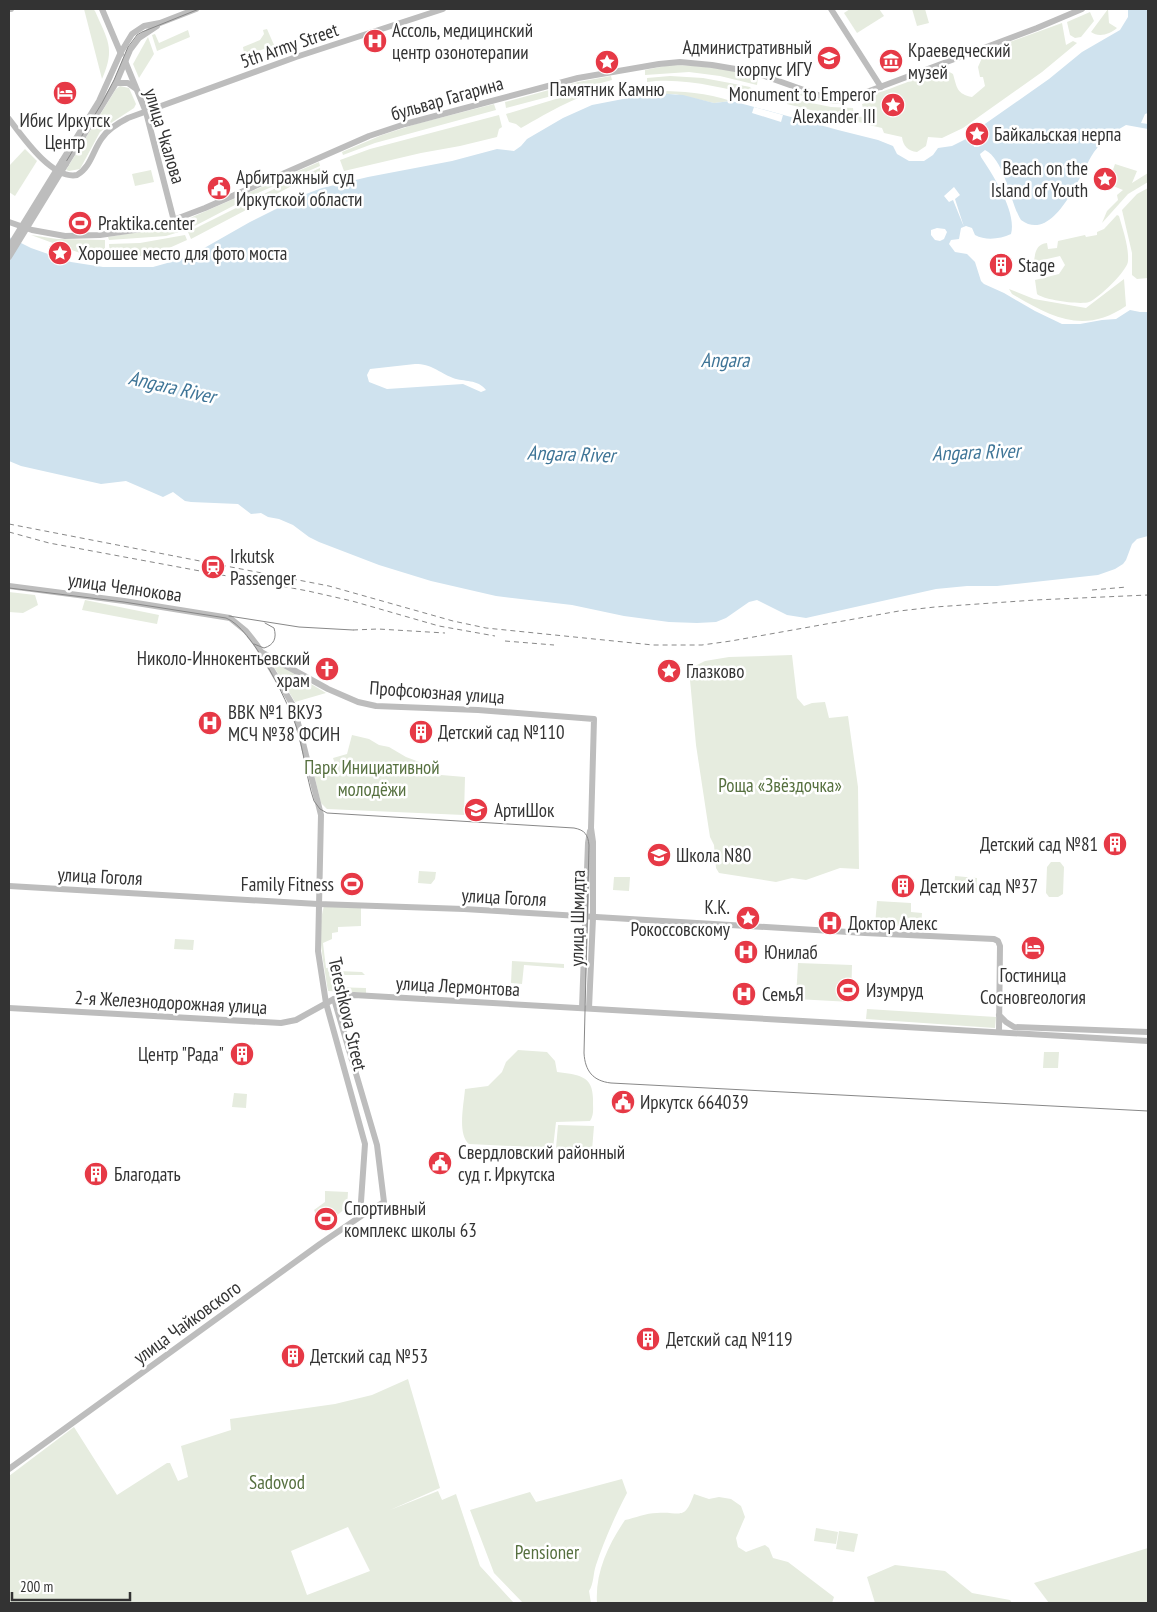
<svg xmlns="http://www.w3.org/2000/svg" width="1157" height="1612" viewBox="0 0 1157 1612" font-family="'PT Sans Narrow',sans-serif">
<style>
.green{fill:#e6ecdf;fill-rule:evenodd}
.water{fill:#cfe2ee;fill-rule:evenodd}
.pier{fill:#fff}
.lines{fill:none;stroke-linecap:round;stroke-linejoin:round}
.secondary{stroke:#bdbdbd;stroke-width:6}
.tram{stroke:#888;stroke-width:1}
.rail{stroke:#888;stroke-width:1;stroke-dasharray:5 4;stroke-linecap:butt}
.secondary-bridge{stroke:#bdbdbd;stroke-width:6}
.labels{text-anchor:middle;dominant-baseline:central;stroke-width:5;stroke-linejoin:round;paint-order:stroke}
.poi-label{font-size:19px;fill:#333;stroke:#fff;text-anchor:start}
.street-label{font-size:19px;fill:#333;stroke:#fff}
.park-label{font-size:19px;fill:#56703f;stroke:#fff}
.water-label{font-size:20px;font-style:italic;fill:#3f7597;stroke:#fff}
</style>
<rect width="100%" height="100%" fill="#fff"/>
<g class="green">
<path d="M84,9H93L95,11C107,39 116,48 102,79Z"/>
<polygon points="850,9 879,9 884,16 857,33 844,13"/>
<polygon points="912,9 925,9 929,23 917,26"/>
<path d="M1108,9L1109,23L1117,28C1110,34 1099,38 1091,32Z"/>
<polygon points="1090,12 1094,21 1081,37 1075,38 1070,35 1067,22"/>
<path d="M1062,23L1066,45L1073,41L1077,43L1042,72L963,128L942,138L928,137L926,146L917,152C908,151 903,146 902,137L884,133L882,128L869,125V120L871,114L876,112L875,108L869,110L863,108L862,104L872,101V97L836,104L828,103L789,92L790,89C802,93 815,99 827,100C861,105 910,80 942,68L953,74C957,88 957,94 972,97L985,86L983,77H980L978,67L985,51Z"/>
<polygon points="267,29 274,45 248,55 244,53 243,47 260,40 264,34 263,30"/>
<polygon points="188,30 190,37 157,51 152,35 155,34 159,43"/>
<polygon points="148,37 154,54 139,78 133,64"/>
<path d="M670,65C699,65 730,69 758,77L757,85L720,76L689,72L645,75V70Z"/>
<polygon points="611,76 612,80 506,108 505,102 578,82"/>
<path d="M670,76L703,78L730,83L750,87L757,96C724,88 682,77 647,82V78Z"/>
<path d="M613,84L614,89C580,92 550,112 521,128L516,124L509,122L506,114L592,88Z"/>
<polygon points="120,86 129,88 136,104 134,108 111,123 100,132 80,169 69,171 66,170 116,89"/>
<path d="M657,91C682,91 707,93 731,101L714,103L675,94H638Z"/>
<polygon points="792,99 831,107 853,108 854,116 863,117 862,123 787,104 787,101"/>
<polygon points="494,104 496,110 375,143 343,155 342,152 382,135 416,124"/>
<polygon points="499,115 502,127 499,129 497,137 460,146 421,153 344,171 340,160 370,149"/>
<polygon points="25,149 37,161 15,196 9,192 9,166"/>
<polygon points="319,162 320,166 260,192 187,230 183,221"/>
<polygon points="1115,164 1137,171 1132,183 1148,173 1148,182 1128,194 1102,223 1107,211 1118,200 1117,195 1123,190 1108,184"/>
<polygon points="320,168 321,174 303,180 191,239 188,232 274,189"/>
<polygon points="151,170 154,182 135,186 132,174"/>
<polygon points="1148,188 1148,278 1137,279 1132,275 1132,253 1122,210 1137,194"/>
<path d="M1117,215L1119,216C1123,230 1129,247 1128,261C1128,270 1098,299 1089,302C1080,305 1044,300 1037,294L1035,280L1059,274L1065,265L1060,256L1034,262C1035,253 1036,244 1047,243L1048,249L1057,248L1058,241L1085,235L1086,237L1097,235V232L1104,229Z"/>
<polygon points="178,223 182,231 166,236 109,240 108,237 156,229"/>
<polygon points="31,235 57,239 105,240 105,255 80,253"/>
<polygon points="185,235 187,240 158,253 135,257 110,255 109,244 140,243"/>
<path d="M1124,279L1126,306C1084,335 1051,317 1012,294L1009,289L1034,299L1086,308Z"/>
<polygon points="9,592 35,595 38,605 23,613 9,612"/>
<polygon points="85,600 159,615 157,624 82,610"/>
<polygon points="792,655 797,698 804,706 812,703 825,702 829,718 848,716 858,787 859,869 840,868 806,880 792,878 776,882 719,873 716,868 714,845 710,837 708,824 696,745 689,669 705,661 729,657"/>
<polygon points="278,664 326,693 295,702 274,667"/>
<polygon points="352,735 369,739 379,745 389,747 406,757 422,763 429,774 465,777 464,815 327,809 321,803 313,770 335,764 333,758 347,754"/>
<polygon points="1051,862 1060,862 1064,867 1063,894 1058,897 1049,897 1046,893 1047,867"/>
<polygon points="419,871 436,872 435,879 431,884 418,883"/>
<polygon points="955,876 977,878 976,894 954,892"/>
<polygon points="614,877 630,877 629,891 613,890"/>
<polygon points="877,901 911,903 911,912 922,913 921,927 875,925"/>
<path d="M324,906L361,908V926L338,927V932L332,933V939L323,943L326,968L336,967L337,971L362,972L365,975H332V987L366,988V993L328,991C324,963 316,933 324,906Z"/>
<polygon points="175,939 194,940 193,950 174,949"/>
<polygon points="512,961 564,964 564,968 524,965 522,984 511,983"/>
<polygon points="798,963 852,965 851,1002 796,999"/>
<polygon points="867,1009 996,1017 995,1028 866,1019"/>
<path d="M518,1050L547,1052L555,1061L557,1072C579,1075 594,1075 593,1102C593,1109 594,1115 590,1121L556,1122L553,1148L469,1144C457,1134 464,1104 465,1089L488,1086L502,1072L506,1062Z"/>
<polygon points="1044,1052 1059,1052 1058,1068 1043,1068"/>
<polygon points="234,1093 247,1094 246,1108 232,1107"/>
<polygon points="558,1125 594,1126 592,1150 556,1148"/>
<polygon points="325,1191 348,1192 347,1207 322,1228 314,1210 325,1202"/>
<path d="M408,1379L440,1488L390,1510L438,1491L442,1500L456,1494L480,1566L514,1603H9V1476L74,1427L117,1495L167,1463H170L178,1481L188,1477L181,1446L231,1430L230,1419L335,1404L372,1395ZM348,1527L370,1571L307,1595L291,1551Z"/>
<path d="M622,1479L627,1493C615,1516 604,1541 596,1565C593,1573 594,1584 589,1591L591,1603H523L494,1573L470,1510L530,1492L536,1502Z"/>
<path d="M694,1494L709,1499L719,1497L731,1499L741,1506L745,1517L736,1538L738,1547L746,1552L765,1545L769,1548L773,1558L788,1562L834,1597L832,1603H597C595,1573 608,1545 625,1520C635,1518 646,1513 657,1513C681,1511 684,1522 694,1494Z"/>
<polygon points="816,1528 838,1532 836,1544 814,1541"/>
<polygon points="839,1531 858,1534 854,1552 836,1549"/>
<polygon points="1148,1548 1148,1603 1049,1603 1034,1583"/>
<polygon points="895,1565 945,1571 972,1593 1010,1600 1012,1603 875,1603 867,1577"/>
</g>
<path class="water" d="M1128,9H1148V113L1145,114L1141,123L1148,124V129L1126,125C1113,132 1103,140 1094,152C1081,171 1055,245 1021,220C1010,203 1005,160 985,150L980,154L981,157C993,175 1017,212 1011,234C1000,239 986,241 975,235L972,228L966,226L961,228L959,239L951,240L949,244L955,252L967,254L975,262L981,281L984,284L1004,293L1035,311L1062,324H1080L1102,320L1116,319L1130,310L1140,312H1148V536L1137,539L1132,544L1126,560L1123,564L1115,569L1098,575L997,586H967L936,589L806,618L787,615L757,600L749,602L726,618L716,622L697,623L669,622L624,616L572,605L496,596L431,581L379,565L319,542L309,537L293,525L279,519L268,517L261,513L251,514L238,504L191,502L185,501L173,492L163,497L126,481L101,484L21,466L9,461V237L31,248L71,262L103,267H153L178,260L199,251L250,222L306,194L322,188L368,177L452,161L497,149L514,151L521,146L527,139L563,118L592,105L654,93L683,95L714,103L731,101L747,105L838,130L878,140L893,146L897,154L909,161H924L933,155L938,148L952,146L968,138L973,142L974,147H978L981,145L982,141L979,136L982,126L1049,79L1082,52L1120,30L1128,17ZM937,228L945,229L947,232L944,239L940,241L935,240L931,235V230ZM415,364C432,364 438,372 453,378C464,382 478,379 486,390L481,392L463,384L387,389L369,382L367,375L370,369Z"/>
<g class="pier">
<polygon points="754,107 783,115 781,122 752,113"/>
<polygon points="954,187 960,195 955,199 964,227 953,200 949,202 944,196"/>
</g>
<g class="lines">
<g class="secondary">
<polyline points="9,9 11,9"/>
<polyline points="102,9 121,54"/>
<polyline points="831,9 881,87"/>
<polyline points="125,61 146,112 174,221"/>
<polyline points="116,83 128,83 135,88"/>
<path d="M9,119C22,136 52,180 77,175C91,167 93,150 102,138C108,129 118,123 128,118L296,57L443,9"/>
<polyline points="62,161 99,101 121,52 132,34 144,26 160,23 196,9"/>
<polyline points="66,164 116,83 130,50 139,38 157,26"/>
<polyline points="9,222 32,230 65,236 100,235 155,227 205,208 369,136 405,124 578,78 659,64 680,62 712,65 753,72 818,95 832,99 856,96 1037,28 1082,9"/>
<polyline points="9,586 124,601 230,618 246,631 257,645 294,707 321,815 318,951 326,1003 365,1144 360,1216"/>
<polyline points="261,652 328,689 358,702 376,706 478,710 594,719 591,828 593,842 593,918 589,1008"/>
<polyline points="9,886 318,904 464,909 865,933 994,939 998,941 1000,946 999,1032"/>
<polyline points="9,1008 281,1023 296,1020 334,999 354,995 1148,1041"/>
<polyline points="582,1008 588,843 590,831"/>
<polyline points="999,1015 1006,1022 1014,1027 1148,1032"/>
<polyline points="9,1469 320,1244 367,1212 384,1202 377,1145 334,999"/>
</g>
<g class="tram">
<polyline points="9,255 102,103 114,80 128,47 137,35 142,32 199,9"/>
<path d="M9,588L124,602L226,618C252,628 287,700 296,726C304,751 306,777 314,801L320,809L327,813L574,828C585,830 588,835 589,845L584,1053C585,1071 593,1081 611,1083L1148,1111"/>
<polyline points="229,616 299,627 353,630"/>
<path d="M254,644L264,648C274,645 277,638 274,628L265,623"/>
</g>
<g class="rail">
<polyline points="9,524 329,586 453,621 486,628 653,645 702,645 731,641 899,611 935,607 1035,600 1148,595"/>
<polyline points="9,532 49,543 308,591 352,601 439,626 495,636"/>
<polyline points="1092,590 1127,587"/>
<polyline points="353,630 378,629 445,633"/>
<polyline points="505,641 554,645"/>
</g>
<g class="secondary-bridge">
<polyline points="9,247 62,161"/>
<polyline points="9,257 66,164"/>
</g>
</g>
<defs>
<g id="hospital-disc" transform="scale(1.25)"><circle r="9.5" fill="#e63946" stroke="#fff"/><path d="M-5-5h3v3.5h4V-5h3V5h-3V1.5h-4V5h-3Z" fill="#fff"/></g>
<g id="university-disc" transform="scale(1.25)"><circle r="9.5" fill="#e63946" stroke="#fff"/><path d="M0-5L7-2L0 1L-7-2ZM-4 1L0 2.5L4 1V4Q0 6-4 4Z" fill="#fff"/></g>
<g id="museum-disc" transform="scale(1.25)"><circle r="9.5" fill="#e63946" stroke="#fff"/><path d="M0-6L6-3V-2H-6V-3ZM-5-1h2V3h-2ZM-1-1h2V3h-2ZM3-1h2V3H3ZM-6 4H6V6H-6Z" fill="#fff"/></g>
<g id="sight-disc" transform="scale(1.25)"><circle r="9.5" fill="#e63946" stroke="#fff"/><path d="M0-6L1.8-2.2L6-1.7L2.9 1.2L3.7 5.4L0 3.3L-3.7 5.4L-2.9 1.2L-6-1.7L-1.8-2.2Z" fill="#fff"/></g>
<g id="hotel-disc" transform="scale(1.25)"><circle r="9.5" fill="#e63946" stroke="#fff"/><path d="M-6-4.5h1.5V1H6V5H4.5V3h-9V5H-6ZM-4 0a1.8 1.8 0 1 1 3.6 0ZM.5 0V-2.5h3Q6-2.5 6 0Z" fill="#fff"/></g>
<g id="civic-disc" transform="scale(1.25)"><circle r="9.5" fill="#e63946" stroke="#fff"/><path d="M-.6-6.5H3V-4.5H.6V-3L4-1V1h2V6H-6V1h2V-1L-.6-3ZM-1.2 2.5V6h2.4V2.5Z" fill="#fff"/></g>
<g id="stadium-disc" transform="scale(1.25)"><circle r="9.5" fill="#e63946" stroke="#fff"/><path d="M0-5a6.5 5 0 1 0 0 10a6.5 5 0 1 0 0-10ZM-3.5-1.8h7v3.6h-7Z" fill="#fff"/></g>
<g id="building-disc" transform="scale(1.25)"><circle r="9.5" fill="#e63946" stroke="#fff"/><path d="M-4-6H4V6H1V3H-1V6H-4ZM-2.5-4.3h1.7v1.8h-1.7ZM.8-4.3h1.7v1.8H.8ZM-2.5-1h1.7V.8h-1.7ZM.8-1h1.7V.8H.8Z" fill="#fff"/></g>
<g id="station-disc" transform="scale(1.25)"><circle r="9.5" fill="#e63946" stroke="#fff"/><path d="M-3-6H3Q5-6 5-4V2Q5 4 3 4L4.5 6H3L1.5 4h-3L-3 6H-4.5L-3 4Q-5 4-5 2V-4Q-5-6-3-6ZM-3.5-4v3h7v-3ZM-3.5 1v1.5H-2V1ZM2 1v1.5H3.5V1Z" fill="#fff"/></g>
<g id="church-disc" transform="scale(1.25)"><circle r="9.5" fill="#e63946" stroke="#fff"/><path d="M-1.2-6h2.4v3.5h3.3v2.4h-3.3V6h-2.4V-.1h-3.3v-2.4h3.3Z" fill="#fff"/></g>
<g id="school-disc" transform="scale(1.25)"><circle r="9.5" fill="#e63946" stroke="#fff"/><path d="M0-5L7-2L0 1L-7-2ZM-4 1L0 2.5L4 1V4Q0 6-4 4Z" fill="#fff"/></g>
</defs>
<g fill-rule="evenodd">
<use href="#hospital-disc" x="375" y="41"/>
<use href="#university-disc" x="829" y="58"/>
<use href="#museum-disc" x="891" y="61"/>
<use href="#sight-disc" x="607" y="62"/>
<use href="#hotel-disc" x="65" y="93"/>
<use href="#sight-disc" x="893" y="105"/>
<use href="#sight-disc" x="977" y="134"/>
<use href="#sight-disc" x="1105" y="179"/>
<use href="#civic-disc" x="219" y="188"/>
<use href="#stadium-disc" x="80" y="223"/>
<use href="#sight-disc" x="60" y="253"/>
<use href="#building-disc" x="1001" y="265"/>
<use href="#station-disc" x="213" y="567"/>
<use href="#church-disc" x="327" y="669"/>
<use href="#sight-disc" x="669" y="671"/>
<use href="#hospital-disc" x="210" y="723"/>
<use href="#building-disc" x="421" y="732"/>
<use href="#school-disc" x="476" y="810"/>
<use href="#building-disc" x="1115" y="844"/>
<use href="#school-disc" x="659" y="855"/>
<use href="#stadium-disc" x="352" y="884"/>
<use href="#building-disc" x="903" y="886"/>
<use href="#sight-disc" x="748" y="918"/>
<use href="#hospital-disc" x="830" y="923"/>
<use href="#hotel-disc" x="1033" y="948"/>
<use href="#hospital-disc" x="746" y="952"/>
<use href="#stadium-disc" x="848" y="990"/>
<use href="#hospital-disc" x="744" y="994"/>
<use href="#building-disc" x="242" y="1054"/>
<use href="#civic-disc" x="623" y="1102"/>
<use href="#civic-disc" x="440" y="1163"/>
<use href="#building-disc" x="96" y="1174"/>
<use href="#stadium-disc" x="326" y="1219"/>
<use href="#building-disc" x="648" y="1339"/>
<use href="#building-disc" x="293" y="1356"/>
</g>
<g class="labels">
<g class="poi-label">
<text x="392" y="30">Ассоль, медицинский<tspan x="392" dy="22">центр озонотерапии</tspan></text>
<text x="812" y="47" text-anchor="end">Административный<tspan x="812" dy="22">корпус ИГУ</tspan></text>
<text x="908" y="50">Краеведческий<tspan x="908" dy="22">музей</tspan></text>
<text x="607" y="89" text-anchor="middle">Памятник Камню</text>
<text x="876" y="94" text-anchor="end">Monument to Emperor<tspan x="876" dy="22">Alexander III</tspan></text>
<text x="65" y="120" text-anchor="middle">Ибис Иркутск<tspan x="65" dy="22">Центр</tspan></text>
<text x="994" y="134">Байкальская нерпа</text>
<text x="1088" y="168" text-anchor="end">Beach on the<tspan x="1088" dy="22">Island of Youth</tspan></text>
<text x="236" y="177">Арбитражный суд<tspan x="236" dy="22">Иркутской области</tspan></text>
<text x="98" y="223">Praktika.center</text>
<text x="78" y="253">Хорошее место для фото моста</text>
<text x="1018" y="265">Stage</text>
<text x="230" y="556">Irkutsk<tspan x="230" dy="22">Passenger</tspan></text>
<text x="310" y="658" text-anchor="end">Николо-Иннокентьевский<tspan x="310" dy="22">храм</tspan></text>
<text x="686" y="671">Глазково</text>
<text x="228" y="712">ВВК №1 ВКУЗ<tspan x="228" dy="22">МСЧ №38 ФСИН</tspan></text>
<text x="438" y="732">Детский сад №110</text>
<text x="494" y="810">АртиШок</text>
<text x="1098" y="844" text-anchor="end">Детский сад №81</text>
<text x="676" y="855">Школа N80</text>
<text x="334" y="884" text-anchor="end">Family Fitness</text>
<text x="920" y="886">Детский сад №37</text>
<text x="730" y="907" text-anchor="end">К.К.<tspan x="730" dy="22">Рокоссовскому</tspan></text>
<text x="848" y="923">Доктор Алекс</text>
<text x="764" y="952">Юнилаб</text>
<text x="1033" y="975" text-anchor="middle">Гостиница<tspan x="1033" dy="22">Сосновгеология</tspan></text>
<text x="866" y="990">Изумруд</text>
<text x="762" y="994">СемьЯ</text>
<text x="224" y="1054" text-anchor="end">Центр "Рада"</text>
<text x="640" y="1102">Иркутск 664039</text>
<text x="458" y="1152">Свердловский районный<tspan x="458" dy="22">суд г. Иркутска</tspan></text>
<text x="114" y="1174">Благодать</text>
<text x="344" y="1208">Спортивный<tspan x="344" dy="22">комплекс школы 63</tspan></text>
<text x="666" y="1339">Детский сад №119</text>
<text x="310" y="1356">Детский сад №53</text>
</g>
<g class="street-label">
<text transform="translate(289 45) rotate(-19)">5th Army Street</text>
<text transform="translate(447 98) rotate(-16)">бульвар Гагарина</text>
<text transform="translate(165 136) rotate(73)">улица Чкалова</text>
<text transform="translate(125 587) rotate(8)">улица Челнокова</text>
<text transform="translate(437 692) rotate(4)">Профсоюзная улица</text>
<text transform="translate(100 876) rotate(3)">улица Гоголя</text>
<text transform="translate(504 897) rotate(3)">улица Гоголя</text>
<text transform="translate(577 918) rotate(-89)">улица Шмидта</text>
<text transform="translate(458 986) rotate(3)">улица Лермонтова</text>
<text transform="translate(171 1002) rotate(3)">2-я Железнодорожная улица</text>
<text transform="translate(348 1014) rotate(77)">Tereshkova Street</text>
<text transform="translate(187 1322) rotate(-36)">улица Чайковского</text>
</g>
<g class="park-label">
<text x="372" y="767">Парк Инициативной<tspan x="372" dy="22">молодёжи</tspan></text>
<text x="780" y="785">Роща «Звёздочка»</text>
<text x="277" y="1482">Sadovod</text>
<text x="547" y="1552">Pensioner</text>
</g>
<g class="water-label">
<text x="725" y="360">Angara</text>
<text transform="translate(172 387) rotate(13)">Angara River</text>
<text transform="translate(976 452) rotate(-2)">Angara River</text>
<text transform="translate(571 454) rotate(2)">Angara River</text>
</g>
</g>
<rect width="1157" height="1612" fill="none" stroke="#333333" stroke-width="20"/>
<path d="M12 1592v8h118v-8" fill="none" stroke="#333333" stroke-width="2.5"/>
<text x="20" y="1592" font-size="15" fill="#333333" stroke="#ffffff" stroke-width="4" paint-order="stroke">200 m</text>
</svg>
